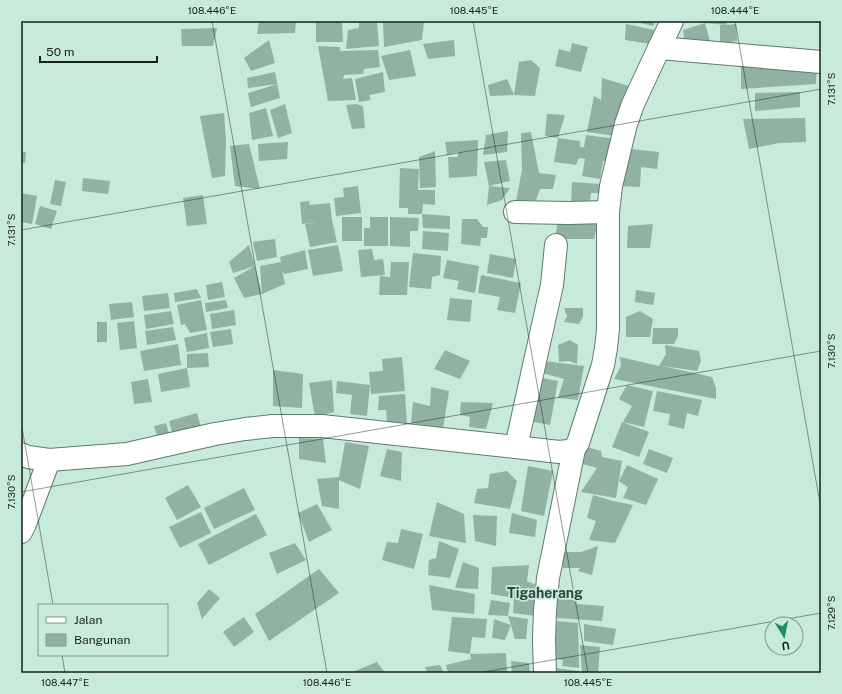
<svg xmlns="http://www.w3.org/2000/svg" width="842" height="694" viewBox="0 0 842 694" font-family="'Public Sans',sans-serif">
<style>
.building{fill:#91b2a3}
.lines{fill:none;stroke-linecap:round;stroke-linejoin:round}
.minor-casing{stroke:#5c7b6d;stroke-width:24}
.minor{stroke:#fff;stroke-width:22}
.ticks{fill:none;stroke:#14211b;stroke-width:1;stroke-opacity:0.45}
.labels{text-anchor:middle;dominant-baseline:central;stroke-width:3.5;stroke-linejoin:round;paint-order:stroke}
.quarter-label{font-size:14px;font-weight:bold;fill:#2a483c;stroke:#c8eada}
.neatline{fill:none;stroke:#14211b;stroke-width:1.5}
.ticks-label{font-size:10px;text-anchor:middle;fill:#14211b}
</style>
<rect width="100%" height="100%" fill="#c8eada"/>
<g class="building">
<polygon points="259,21 296,21 295,33 257,34"/>
<polygon points="316,21 342,21 343,42 316,42"/>
<polygon points="359,21 377,21 379,46 346,49 348,30 359,28"/>
<polygon points="383,21 424,21 422,40 384,47"/>
<polygon points="632,21 655,21 653,26"/>
<polygon points="705,21 726,21 727,25 736,24 737,41 720,44 720,25 727,25 705,23"/>
<polygon points="705,23 710,41 685,45 683,30"/>
<polygon points="626,24 654,30 650,44 625,40"/>
<polygon points="217,28 213,46 182,46 181,29"/>
<polygon points="269,40 275,63 251,71 244,58"/>
<polygon points="454,40 455,56 428,59 423,44"/>
<polygon points="572,43 588,47 581,72 555,66 559,49 570,52"/>
<polygon points="318,46 340,47 340,51 378,50 380,67 364,69 363,74 344,75 343,79 352,78 356,100 328,101"/>
<polygon points="410,50 416,76 389,80 381,56"/>
<polygon points="531,60 540,68 535,96 514,95 519,62"/>
<polygon points="741,60 817,61 816,84 741,89"/>
<polygon points="275,72 280,98 251,107 248,93 277,84 248,88 247,78"/>
<polygon points="383,72 385,92 369,95 371,100 359,102 355,79"/>
<polygon points="602,78 629,86 620,111 616,136 587,132 594,96 601,100"/>
<polygon points="507,79 514,95 490,96 488,85"/>
<polygon points="800,92 800,107 755,111 755,93"/>
<polygon points="285,104 292,133 278,138 270,110"/>
<polygon points="356,104 363,106 365,128 352,129 346,105"/>
<polygon points="266,108 273,136 252,140 249,113"/>
<polygon points="224,113 226,140 225,176 212,178 200,116"/>
<polygon points="547,114 565,115 558,138 545,136"/>
<polygon points="805,118 806,142 779,143 749,149 743,119"/>
<polygon points="508,131 507,152 483,155 486,135"/>
<polygon points="531,132 539,173 556,175 553,189 540,189 536,200 516,201 522,170 521,133"/>
<polygon points="586,135 616,139 612,162 603,161 600,179 582,176 585,159 579,158 576,165 554,162 558,138 580,141 580,147 584,147"/>
<polygon points="478,140 477,176 449,178 448,157 458,157 458,152 447,155 445,142"/>
<polygon points="288,142 287,159 259,161 258,144"/>
<polygon points="249,144 260,189 235,186 230,146"/>
<polygon points="631,149 659,152 657,169 641,167 640,187 619,186 620,165 635,166 627,165"/>
<polygon points="435,151 436,187 420,188 419,157"/>
<polygon points="21,152 26,152 25,163 21,163"/>
<polygon points="506,160 510,181 489,186 484,162"/>
<polygon points="400,168 419,169 418,190 435,190 435,205 423,204 422,214 450,216 450,229 423,228 422,214 408,214 408,208 399,208"/>
<polygon points="83,178 110,181 108,194 82,191"/>
<polygon points="55,180 66,182 61,206 50,204"/>
<polygon points="572,182 600,184 600,193 591,193 590,202 571,202"/>
<polygon points="358,186 361,213 336,216 334,198 344,197 343,188"/>
<polygon points="489,186 510,188 502,200 487,205"/>
<polygon points="21,193 37,196 32,224 21,222"/>
<polygon points="203,195 207,224 187,226 183,198"/>
<polygon points="309,201 310,205 330,203 332,220 337,242 310,247 305,224 317,222 302,224 300,202"/>
<polygon points="40,206 57,211 51,229 35,224"/>
<rect x="342" y="217" width="20" height="24"/>
<polygon points="370,217 388,217 388,246 364,246 364,228 370,228"/>
<polygon points="390,217 419,218 418,231 410,231 410,247 390,246"/>
<polygon points="599,218 594,239 555,239 558,220"/>
<polygon points="462,219 477,219 483,227 488,227 487,238 481,238 480,246 461,244"/>
<polygon points="653,224 650,248 627,248 628,226"/>
<polygon points="423,231 449,233 448,251 422,249"/>
<polygon points="275,239 277,257 257,261 253,242"/>
<polygon points="249,245 255,266 233,273 229,262"/>
<polygon points="338,245 343,271 313,276 308,250"/>
<polygon points="372,249 374,260 383,259 385,275 361,277 358,250"/>
<polygon points="305,250 308,269 284,274 282,270 285,284 262,294 260,266 281,262 280,257"/>
<polygon points="413,253 441,256 440,275 432,277 431,289 409,287"/>
<polygon points="490,254 516,259 513,278 487,273"/>
<polygon points="447,260 479,266 475,293 457,289 459,281 443,278"/>
<polygon points="391,262 409,262 407,295 379,295 380,276 390,277"/>
<polygon points="255,266 262,294 244,298 234,278"/>
<polygon points="481,275 521,283 515,313 497,310 500,297 478,293"/>
<polygon points="222,282 225,297 208,300 206,285"/>
<polygon points="197,289 201,298 175,302 174,293"/>
<polygon points="636,290 655,293 653,305 635,302"/>
<polygon points="168,293 170,308 144,311 142,296"/>
<polygon points="450,298 472,300 470,322 447,320"/>
<polygon points="201,300 207,330 190,333 185,324 181,325 177,305"/>
<polygon points="226,300 228,308 206,312 205,303"/>
<polygon points="132,302 134,317 111,320 109,304"/>
<polygon points="564,308 583,308 583,317 579,324 564,322 567,316"/>
<polygon points="234,310 236,325 212,329 210,314"/>
<polygon points="171,311 174,324 146,329 144,315"/>
<polygon points="640,311 653,319 650,337 626,337 626,317"/>
<polygon points="134,321 137,348 120,350 117,323"/>
<rect x="97" y="322" width="10" height="20"/>
<polygon points="173,327 176,340 147,345 145,331"/>
<polygon points="653,328 678,328 678,336 674,344 652,344"/>
<polygon points="231,329 233,344 213,347 210,332"/>
<polygon points="207,333 209,348 187,352 184,338"/>
<polygon points="570,340 578,345 577,364 569,361 559,362 558,345"/>
<polygon points="178,344 181,365 144,371 140,351"/>
<polygon points="665,345 699,351 701,361 697,371 662,366 712,377 716,388 716,399 614,379 621,366 620,357 659,366 666,354"/>
<polygon points="445,350 470,361 460,379 434,369"/>
<polygon points="208,353 209,367 187,368 190,387 161,392 158,374 187,368 187,354"/>
<polygon points="402,357 405,391 371,394 369,372 383,371 382,359"/>
<polygon points="544,361 584,366 578,400 558,398 564,379 542,373"/>
<polygon points="273,370 303,374 302,408 273,406"/>
<polygon points="537,377 558,381 550,425 528,421"/>
<polygon points="148,379 152,402 134,404 131,382"/>
<polygon points="332,380 334,412 315,417 309,383"/>
<polygon points="337,381 370,385 367,416 350,414 352,395 336,393"/>
<polygon points="627,385 653,391 644,427 623,422 632,406 619,399"/>
<polygon points="431,387 449,391 443,428 411,423 413,402 430,406"/>
<polygon points="657,391 702,400 698,416 687,413 684,429 668,425 670,414 653,411"/>
<polygon points="405,394 407,423 387,422 386,410 378,410 379,396"/>
<polygon points="461,402 493,403 486,429 469,427 470,417 460,415"/>
<polygon points="197,413 202,431 174,439 169,421"/>
<polygon points="622,422 649,432 639,457 612,447"/>
<polygon points="166,423 171,440 159,443 154,426"/>
<polygon points="299,438 323,439 326,463 299,459"/>
<polygon points="345,442 369,446 360,489 339,480 339,509 322,506 317,479 339,477"/>
<polygon points="583,446 601,451 602,457 622,461 616,498 581,492 597,468 579,463"/>
<polygon points="387,449 402,452 401,481 380,476"/>
<polygon points="649,449 673,458 667,473 643,464"/>
<polygon points="627,465 658,479 646,505 623,498 628,487 619,481"/>
<polygon points="528,466 553,471 544,516 521,511"/>
<polygon points="507,471 517,481 510,509 474,503 477,489 488,488 490,474"/>
<polygon points="188,485 201,507 177,520 165,498"/>
<polygon points="244,488 255,510 214,529 204,508"/>
<polygon points="593,495 613,501 633,505 615,543 589,540 596,521 587,518"/>
<polygon points="437,502 464,514 466,543 429,536"/>
<polygon points="317,504 332,530 309,542 298,513"/>
<polygon points="201,512 211,533 180,548 169,527"/>
<polygon points="512,513 537,520 535,537 509,533"/>
<polygon points="256,514 267,535 209,565 198,544"/>
<polygon points="473,515 497,516 496,546 475,541"/>
<polygon points="401,529 423,534 414,569 382,560 387,542 398,543"/>
<polygon points="439,541 459,549 450,578 428,575 429,560 436,558"/>
<polygon points="295,543 306,560 277,574 269,553"/>
<polygon points="598,546 592,575 578,571 580,568 563,568 562,552 581,552"/>
<polygon points="463,562 479,568 478,589 455,588"/>
<polygon points="529,565 527,581 536,585 535,616 513,613 514,598 491,594 492,567"/>
<polygon points="319,569 339,593 269,641 255,614"/>
<polygon points="429,585 475,594 474,614 432,610"/>
<polygon points="209,589 220,598 202,619 197,603"/>
<polygon points="575,595 577,604 604,606 602,621 557,618 556,596"/>
<polygon points="491,600 510,603 508,616 488,615"/>
<polygon points="508,616 528,619 526,639 515,639 511,625 505,640 492,638 494,619 511,625"/>
<polygon points="244,617 254,632 234,647 223,632"/>
<polygon points="452,617 487,619 485,638 472,637 470,654 448,651"/>
<polygon points="557,621 578,623 579,668 562,666 563,660 552,658"/>
<polygon points="584,624 616,629 613,645 584,641"/>
<polygon points="580,645 600,647 598,673 582,673"/>
<polygon points="506,653 507,673 448,673 446,665 471,659 470,654"/>
<polygon points="511,661 529,663 530,673 512,673"/>
<polygon points="377,662 385,673 350,673"/>
<polygon points="440,665 444,673 427,673 425,667"/>
<polygon points="555,668 579,671 578,673 554,673"/>
</g>
<g class="lines">
<g class="minor-casing">
<g id="minor">
<polyline points="659,48 821,62"/>
<polyline points="515,212 568,213 608,212"/>
<polyline points="516,447 547,307 552,285 556,245"/>
<polyline points="21,454 28,457 49,460 127,454 215,434 245,429 273,426 322,426 516,447 559,452 568,451 574,449 578,443 603,365 606,348 608,329 608,212 611,186 626,124 633,104 659,48 672,21"/>
<polyline points="21,532 25,524 49,460"/>
<polyline points="545,673 544,640 545,610 548,578 574,449"/>
</g>
</g>
<use href="#minor" class="minor"/>
</g>
<path class="ticks" d="M212,21L327,673M473,21L588,673M735,21L821,509M21,230L821,89M21,422L53,605M21,492L821,351M62,655L65,673M478,673L821,613"/>
<g class="labels">
<g class="quarter-label">
<text x="545" y="593">Tigaherang</text>
</g>
</g>
<rect width="842" height="694" fill="none" stroke="#c8eada" stroke-width="44"/>
<rect x="38" y="604" width="130" height="52" fill="#c8eada" stroke="#809a8e"/>
<rect x="46" y="617" width="20" height="6" fill="#ffffff" stroke="#809a8e"/>
<text x="74" y="624" font-size="12" fill="#14211b">Jalan</text>
<rect x="46" y="634" width="20" height="12" fill="#91b2a3" stroke="#809a8e"/>
<text x="74" y="644" font-size="12" fill="#14211b">Bangunan</text>
<g transform="translate(784 636) rotate(170)"><circle r="19" fill="#c8eada" stroke="#809a8e"/>
<path d="M0-3L7 15L0 10L-7 15Z" fill="#228b69"/>
<text y="-6" font-size="11" font-weight="bold" text-anchor="middle" fill="#14211b">U</text>
</g>
<path d="M40 56v6h117v-6" fill="none" stroke="#14211b" stroke-width="2"/>
<text x="46" y="56" font-size="12" fill="#14211b" stroke="#c8eada" stroke-width="3" paint-order="stroke">50 m</text>
<rect x="22" y="22" width="798" height="650" class="neatline"/>
<g class="ticks-label">
<text x="212" y="14">108.446°E</text>
<text x="474" y="14">108.445°E</text>
<text x="735" y="14">108.444°E</text>
<text transform="translate(831 89) rotate(-90)" y="4">7.131°S</text>
<text transform="translate(11 230) rotate(-90)" y="4">7.131°S</text>
<text transform="translate(831 351) rotate(-90)" y="4">7.130°S</text>
<text transform="translate(11 492) rotate(-90)" y="4">7.130°S</text>
<text transform="translate(831 613) rotate(-90)" y="4">7.129°S</text>
<text x="65" y="686">108.447°E</text>
<text x="327" y="686">108.446°E</text>
<text x="588" y="686">108.445°E</text>
</g>
</svg>
